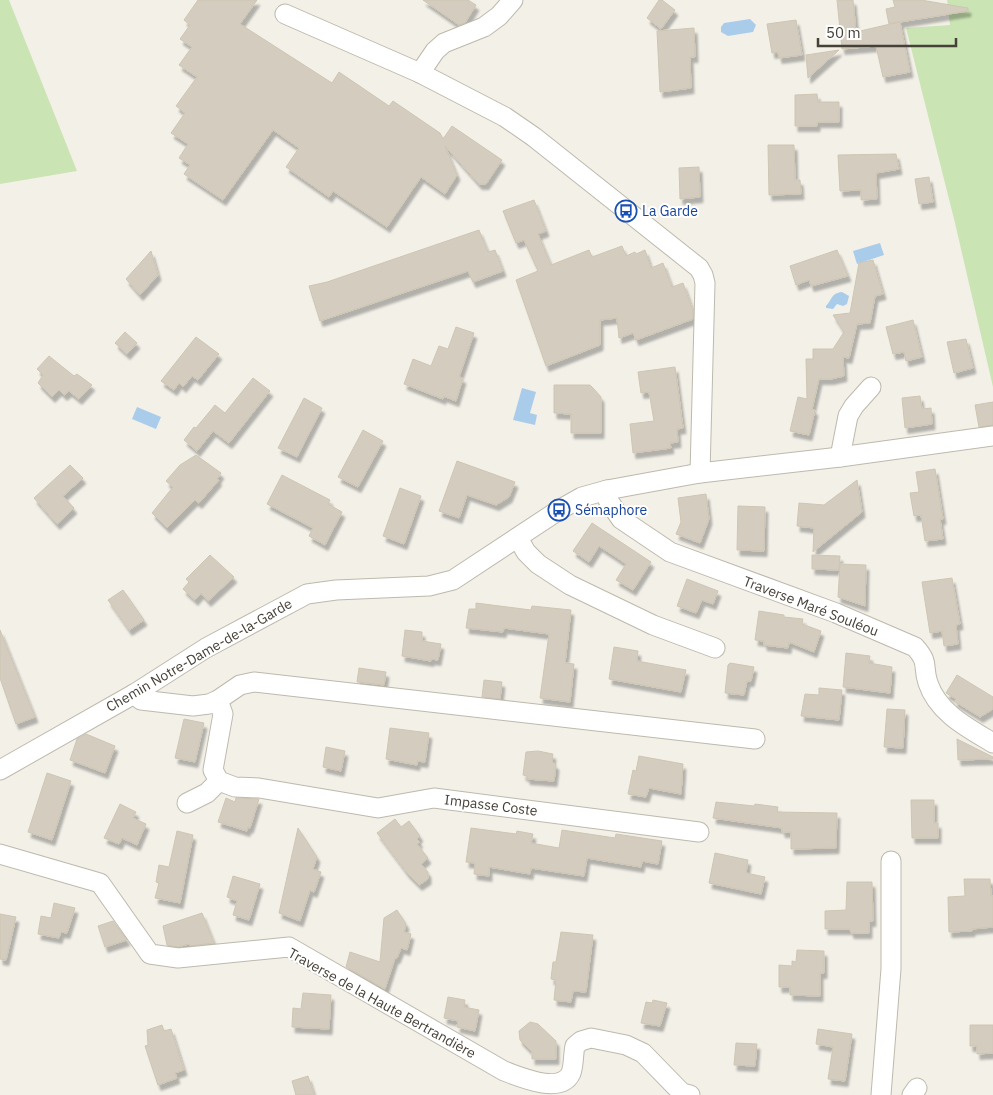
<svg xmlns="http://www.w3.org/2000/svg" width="993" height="1095" viewBox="0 0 993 1095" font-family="'IBM Plex Sans',sans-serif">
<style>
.green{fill:#cbe4b4}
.water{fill:#aacceb}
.building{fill:#d4cdbf;stroke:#cec5b2;filter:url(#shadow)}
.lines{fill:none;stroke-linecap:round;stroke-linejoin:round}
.minor-casing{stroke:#beb9ac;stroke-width:21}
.minor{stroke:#fff;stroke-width:19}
.labels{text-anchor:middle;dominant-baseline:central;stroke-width:4;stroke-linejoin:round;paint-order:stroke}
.transit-label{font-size:14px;fill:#164399;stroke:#fff;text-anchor:start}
.street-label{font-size:14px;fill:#464138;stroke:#fff}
</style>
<defs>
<filter id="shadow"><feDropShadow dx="3" dy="5.5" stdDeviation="1" flood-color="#0004"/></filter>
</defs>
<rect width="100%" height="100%" fill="#f3f0e8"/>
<g class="green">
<polygon points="0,0 9,0 77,171 0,184"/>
<polygon points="947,0 993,0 993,387 955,223 906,28 950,25"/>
</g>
<g class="water">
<polygon points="750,19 756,25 753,32 728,36 721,32 721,27 724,23"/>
<polygon points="880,243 884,255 857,264 853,251"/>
<path d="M842,292L849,296L847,304L843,306L837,304L833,309L826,308V306C832,300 831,293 842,292Z"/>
<polygon points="522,388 536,392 530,413 537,415 535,425 513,420"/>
<polygon points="137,407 161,417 156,429 132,419"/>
</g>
<g class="building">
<polygon points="198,0 257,0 240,24 332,83 339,72 389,106 393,101 440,133 443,139 452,126 502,160 486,184 479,184 445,146 457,175 445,194 421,177 387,227 333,191 329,197 286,167 299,148 273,130 223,200 184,174 190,165 179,158 188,144 171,133 185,113 176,106 197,77 179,65 192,47 180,39 190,25 184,20"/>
<polygon points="423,0 468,0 476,5 465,23 459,25"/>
<polygon points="659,0 662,0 675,10 661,29 647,18"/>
<polygon points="837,0 853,0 856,32 899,22 889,24 886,9 895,7 893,0 921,0 968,8 968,11 900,22 910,72 883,77 876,46 842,49"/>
<polygon points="796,20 802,55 779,58 778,52 772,53 767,24"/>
<polygon points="694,28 695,57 690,57 691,88 660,92 657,31"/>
<polygon points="839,50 808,78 806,55"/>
<polygon points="817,94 818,102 839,102 839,122 817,122 817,126 795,126 795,95"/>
<polygon points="768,145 794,145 795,180 800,180 801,194 769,195"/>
<polygon points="896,154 899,169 876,173 877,199 861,200 861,190 840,191 838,155"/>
<polygon points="699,167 700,197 680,199 679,168"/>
<polygon points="929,177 933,202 919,204 915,179"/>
<polygon points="534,200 546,231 538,234 551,265 589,250 592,257 622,246 626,256 635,252 636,254 645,250 651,268 663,263 672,287 683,283 693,311 693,319 636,340 633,333 619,338 617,318 600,320 600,345 546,366 516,280 538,271 524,240 516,243 503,211"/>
<polygon points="479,230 488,252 495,250 503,271 473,282 468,271 320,321 309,286 327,282"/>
<polygon points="837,250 848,276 811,286 809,280 796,285 790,266"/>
<polygon points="151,251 158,275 140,295 126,279"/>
<polygon points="873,260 883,294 875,296 870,323 857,324 849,358 843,357 844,376 831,379 819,379 812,409 815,410 809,435 790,431 798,397 807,399 806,359 813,359 813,349 833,349 844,332 833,315 850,313 859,263"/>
<polygon points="913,320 922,357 906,361 904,352 893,354 886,327"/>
<polygon points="456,327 474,333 459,377 463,378 456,401 443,396 443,399 404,384 413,359 431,366 439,346 448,349"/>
<polygon points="125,332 137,343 127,354 115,343"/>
<polygon points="196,337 219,354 198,380 192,376 183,387 179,383 174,390 161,381"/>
<polygon points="966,339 973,368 954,373 947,342"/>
<polygon points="49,356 74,376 77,374 92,385 79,399 69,391 64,395 59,390 52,397 38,383 43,375 37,369"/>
<polygon points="675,367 683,428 677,429 678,442 670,443 671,448 633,453 630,424 654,421 649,392 641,393 638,372"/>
<polygon points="253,378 270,391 229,443 213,431 197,451 184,440 194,427 196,428 215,405 225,413"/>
<polygon points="554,385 590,385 593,388 601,397 601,433 571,433 571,414 554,413"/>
<polygon points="920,396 922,409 931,408 932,424 905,428 902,398"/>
<polygon points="304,398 322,408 297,457 278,448"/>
<polygon points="993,402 993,425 979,427 975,405"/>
<polygon points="363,430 383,441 358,487 338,477"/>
<polygon points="196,455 221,473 217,479 219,480 199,503 195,500 167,528 152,513 173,487 166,481 180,465"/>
<polygon points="457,461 515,482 509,497 496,505 467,495 459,518 439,511"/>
<polygon points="70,465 83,478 63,496 74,508 57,524 34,498"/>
<polygon points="935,469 943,519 940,519 943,539 925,541 921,515 914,516 910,493 919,492 916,472"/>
<polygon points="282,475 330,500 328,504 342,512 325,545 309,536 313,528 267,504"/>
<polygon points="857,480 862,512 813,552 814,528 797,526 799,503 824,505"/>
<polygon points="400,488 421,496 404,544 383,536"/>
<polygon points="706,494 709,519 700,543 676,534 681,522 678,498"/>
<polygon points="738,506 765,507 764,551 737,550"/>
<polygon points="592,523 651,562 633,590 616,580 626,564 613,555 599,546 589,562 573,551"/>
<polygon points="210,555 234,577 208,601 201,593 195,600 183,589 189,582 186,579"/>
<polygon points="812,555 840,556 839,570 812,569"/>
<polygon points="840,564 866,565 865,606 838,597"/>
<polygon points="952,578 960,624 956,625 958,644 944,646 942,631 930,633 922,582"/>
<polygon points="687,579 718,591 713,604 702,600 696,613 677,606"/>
<polygon points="123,590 144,620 129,630 108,600"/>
<polygon points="476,603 531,610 532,606 571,610 565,663 574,664 570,702 540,698 549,634 504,628 503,632 466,628 469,609 476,609"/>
<polygon points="759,611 784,615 784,617 803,619 802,624 821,631 814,652 789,642 788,648 764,645 764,641 755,640"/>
<polygon points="0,630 35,717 16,724 0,678"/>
<polygon points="405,630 422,632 422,641 441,644 438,660 431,659 431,661 402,656"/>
<polygon points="614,647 638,651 637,661 686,670 681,692 609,679"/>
<polygon points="846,653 870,656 869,663 892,667 890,693 843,687"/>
<polygon points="730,663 754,667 751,681 747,681 744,695 725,693 728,665"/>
<polygon points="359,668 386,672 384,685 357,682"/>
<polygon points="957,675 993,697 993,709 980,717 954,701 956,699 946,693"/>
<polygon points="484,680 502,682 500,699 482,697"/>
<polygon points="819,688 842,690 839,720 801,716 805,694 819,695"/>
<polygon points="887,709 905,710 903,748 884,747"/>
<polygon points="184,719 204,723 195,762 175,758"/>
<polygon points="390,728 429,733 425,762 417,761 417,765 386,759"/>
<polygon points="86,734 115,746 105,773 70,760 77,739"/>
<polygon points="957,739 993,757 993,759 958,760"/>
<polygon points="326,747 345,751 341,771 323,767"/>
<polygon points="538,751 553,754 552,761 556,765 554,781 527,779 527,776 523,775 526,752"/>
<polygon points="639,756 683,764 681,794 649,788 646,797 628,794 633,770 636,771"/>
<polygon points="47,773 71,781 52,840 28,832"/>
<polygon points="226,798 235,802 236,798 259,799 250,828 248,827 247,831 218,822"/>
<polygon points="911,800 934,800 934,823 938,823 938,838 912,838"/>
<polygon points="716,802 754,806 755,804 778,807 777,812 837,813 836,848 791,849 791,832 782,832 782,828 713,818"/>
<polygon points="120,804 136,812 133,818 146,824 137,845 122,838 119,844 104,838"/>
<polygon points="395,819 401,827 409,821 420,836 417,839 420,842 417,844 428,858 421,864 428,872 428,879 419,885 407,873 377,833"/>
<polygon points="298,828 317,857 313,869 321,872 314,892 310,890 300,921 279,913"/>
<polygon points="471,828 516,834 517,831 533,834 531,843 559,848 562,830 615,838 616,834 662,841 658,864 642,861 641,867 587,858 584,876 531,868 530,874 489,867 489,876 474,874 475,863 466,862"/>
<polygon points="177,831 193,835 180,903 155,898 159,883 156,882 159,865 169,867"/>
<polygon points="715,853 748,860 746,873 765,877 761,894 709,883"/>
<polygon points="233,876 260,884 249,920 233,915 237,901 227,897"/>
<polygon points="964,879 990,879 991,896 993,896 993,927 972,929 972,931 949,932 948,897 965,896"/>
<polygon points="847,882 872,882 873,921 869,921 869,933 851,933 850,929 825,929 825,911 846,910"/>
<polygon points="54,903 75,908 67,933 61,932 59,938 38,934 41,916 51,918"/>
<polygon points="397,910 406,924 404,932 411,934 407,950 401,948 397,958 395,958 385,989 346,967 350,952 380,962 384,918"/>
<polygon points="202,913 214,943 190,946 189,944 178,947 167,945 163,926"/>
<polygon points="0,914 16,917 6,960 0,959"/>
<polygon points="113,921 127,940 105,947 98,926"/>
<polygon points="561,932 593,935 586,992 573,991 571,1002 554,1000 556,980 551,979 553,962 556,962"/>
<polygon points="797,950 824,951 824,973 820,973 820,996 790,995 790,987 779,987 779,965 792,966 792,961 796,962"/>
<polygon points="303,993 331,995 329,1029 292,1027 293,1008 301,1009"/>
<polygon points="448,997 465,1000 464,1007 479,1010 475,1031 457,1027 458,1021 444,1018"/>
<polygon points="653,1000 667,1003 660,1026 641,1023 646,1002 652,1003"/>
<polygon points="530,1022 538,1024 556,1041 556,1059 532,1059 532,1052 520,1040 519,1031"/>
<polygon points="162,1025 164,1031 171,1029 184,1070 175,1073 177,1078 158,1085 145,1046 148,1045 147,1030"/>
<polygon points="970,1025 993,1025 993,1053 977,1054 977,1046 970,1046"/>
<polygon points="818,1029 852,1034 845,1081 828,1079 833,1047 816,1044"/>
<polygon points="736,1043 757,1044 755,1066 734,1065"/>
<polygon points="308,1076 314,1095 296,1095 292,1081"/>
</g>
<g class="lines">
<g class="minor-casing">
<g id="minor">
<polyline points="285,14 420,73 505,117 534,137 699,268 703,275 705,283 700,473"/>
<polyline points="420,73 435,51 444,43 484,27 499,16 513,0"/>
<polyline points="840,457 848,416 854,406 871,387"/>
<path d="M607,490L608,500L621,519L670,552L836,613L915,647C930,664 922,665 928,683C938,713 968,728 993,743"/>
<polyline points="518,538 526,552 538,564 570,585 653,625 715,648"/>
<polyline points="134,694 141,700 193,706 209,704 218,700 240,685 254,682 755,739"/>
<polyline points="218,700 223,714 213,770 219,781 235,787 259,788 378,808 434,798 699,832"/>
<polyline points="0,770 134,694 206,648 307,594 336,590 429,586 453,580 559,510 582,497 607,490 700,473 840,457 993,436"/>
<polyline points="187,803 207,793 219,781"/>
<path d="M0,854L100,883L150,954L178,958L289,947L504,1071C520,1077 561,1095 571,1073C574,1065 573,1055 575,1046L581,1041L591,1038L626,1045L643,1053L682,1093L690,1095"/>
<polyline points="881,1095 891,969 891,861"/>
<polyline points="912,1095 917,1088"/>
</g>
</g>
<use href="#minor" class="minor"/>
</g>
<defs>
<g id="bus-ring" transform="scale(1.125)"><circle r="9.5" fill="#fff" stroke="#1a4fb4" stroke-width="1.5"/><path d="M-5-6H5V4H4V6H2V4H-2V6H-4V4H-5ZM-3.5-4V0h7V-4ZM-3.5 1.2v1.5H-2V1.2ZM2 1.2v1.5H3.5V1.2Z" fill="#1a4fb4"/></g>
</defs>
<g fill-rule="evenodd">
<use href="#bus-ring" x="626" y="211"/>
<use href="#bus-ring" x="559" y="510"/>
</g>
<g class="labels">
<g class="transit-label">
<text x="642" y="211">La Garde</text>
<text x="575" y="510">Sémaphore</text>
</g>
<g class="street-label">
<text transform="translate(811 606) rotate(21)">Traverse Maré Souléou</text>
<text transform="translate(199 655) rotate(-30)">Chemin Notre-Dame-de-la-Garde</text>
<text transform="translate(491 805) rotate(7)">Impasse Coste</text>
<text transform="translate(382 1003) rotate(29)">Traverse de la Haute Bertrandière</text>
</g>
</g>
<path d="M818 38v8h138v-8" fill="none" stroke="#464138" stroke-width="2.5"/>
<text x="826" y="38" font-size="15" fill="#464138" stroke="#ffffff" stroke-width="4" paint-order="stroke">50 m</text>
</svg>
